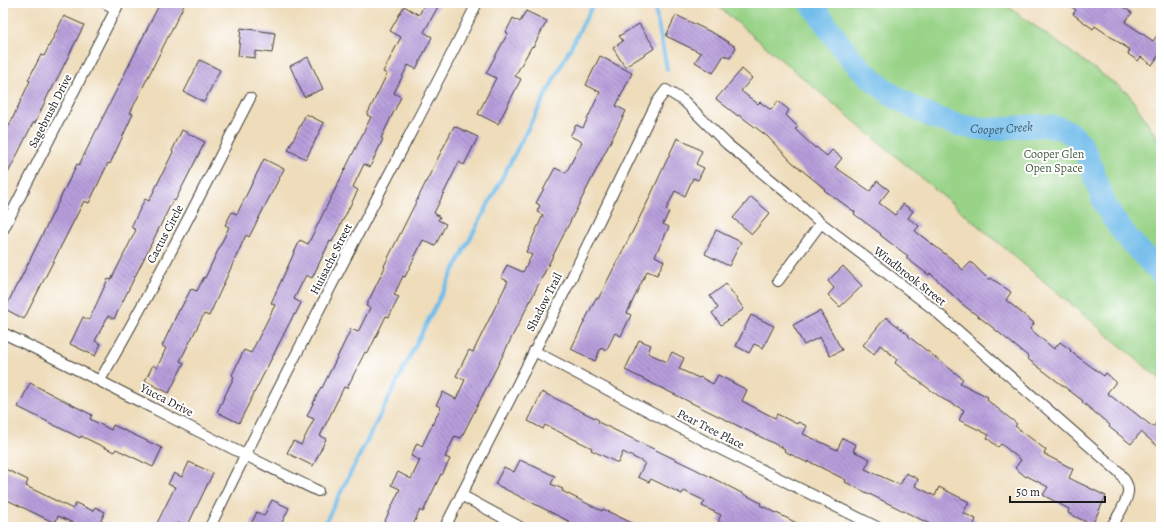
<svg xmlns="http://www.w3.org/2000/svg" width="1164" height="530" viewBox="0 0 1164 530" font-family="Alegreya,serif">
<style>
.park{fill:#98d387;stroke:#5a7852}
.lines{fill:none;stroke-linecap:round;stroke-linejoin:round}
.stream{stroke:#73bdeb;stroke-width:4}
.river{stroke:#73bdeb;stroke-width:23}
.building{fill:url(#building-back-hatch)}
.street-casing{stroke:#3c3934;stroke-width:12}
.street{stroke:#fff;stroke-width:10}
.labels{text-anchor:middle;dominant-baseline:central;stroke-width:4;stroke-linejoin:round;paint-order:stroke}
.street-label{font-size:12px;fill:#1c1c1c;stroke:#fff}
.park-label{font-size:12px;fill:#475c41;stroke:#fff}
.water-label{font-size:13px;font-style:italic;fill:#3f5c6f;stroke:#fff}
</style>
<defs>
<pattern id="building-back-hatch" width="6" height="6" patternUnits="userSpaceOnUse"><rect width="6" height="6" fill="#b79edb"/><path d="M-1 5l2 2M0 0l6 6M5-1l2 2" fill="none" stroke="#9480b1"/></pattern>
</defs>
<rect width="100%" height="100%" fill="#fff"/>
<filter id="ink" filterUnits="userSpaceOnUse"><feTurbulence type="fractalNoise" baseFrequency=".025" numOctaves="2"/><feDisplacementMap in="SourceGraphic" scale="8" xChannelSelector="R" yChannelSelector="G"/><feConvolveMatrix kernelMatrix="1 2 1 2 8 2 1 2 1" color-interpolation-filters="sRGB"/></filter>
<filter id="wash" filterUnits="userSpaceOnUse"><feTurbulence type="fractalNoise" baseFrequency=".012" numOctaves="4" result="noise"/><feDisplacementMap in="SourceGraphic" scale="16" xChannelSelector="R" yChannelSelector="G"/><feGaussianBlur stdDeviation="0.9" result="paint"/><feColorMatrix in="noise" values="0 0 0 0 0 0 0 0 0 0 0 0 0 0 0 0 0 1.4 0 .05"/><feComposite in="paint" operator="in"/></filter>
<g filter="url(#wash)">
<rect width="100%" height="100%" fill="#eedcba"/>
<polygon class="park" points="714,3 1003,3 1128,93 1161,143 1161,380"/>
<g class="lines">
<g class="stream">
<polyline points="654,3 667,69"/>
<polyline points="323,527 460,258 594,3"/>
</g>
<path class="river" id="s1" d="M811,3C825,22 837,42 852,59C888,99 941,130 995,129C1016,128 1052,120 1070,133C1091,147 1095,187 1107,208C1121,233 1141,253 1161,273"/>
</g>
<g id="blocks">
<g class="building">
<polygon points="160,3 185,3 130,113 133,114 110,164 108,163 89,203 84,201 24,319 5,309 17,284 18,284 77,164 79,165"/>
<polygon points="425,3 440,3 424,32 432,37 416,69 408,65 394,93 401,97 381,138 383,139 370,167 364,164 353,187 358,190 332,242 330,241 312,278 306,275 294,299 301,303 295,315 294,314 239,423 217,412 234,377 232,375 244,350 251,353 275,305 271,303 300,240 308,244 371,117 367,115 387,74 383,72 401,37 390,31 404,6 419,15"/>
<polygon points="1067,3 1117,3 1132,13 1125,22 1153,41 1161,30 1161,52 1152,65 1141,57 1138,61 1128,54 1130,50 1095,26 1093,29 1073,14 1076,10"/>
<polygon points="526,11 547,21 533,47 532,46 515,76 521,79 498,124 478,114 496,78 486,73 508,33 506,32 513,18 520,22"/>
<polygon points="676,15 715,34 736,47 730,58 724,55 713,73 695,62 701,53 666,36"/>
<polygon points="64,16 84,25 51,91 50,91 35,123 33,123 3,183 3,126 8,128 30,81 28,80 41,55 44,56"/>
<polygon points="639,24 655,48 625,67 613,48 623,41 619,36"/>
<polygon points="241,28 275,33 272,53 255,51 255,58 238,56"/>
<polygon points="600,56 632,73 616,106 626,111 461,438 455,436 445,457 450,459 442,475 441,474 423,512 420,510 412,527 382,527 400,489 391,485 398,472 411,479 420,460 411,456 417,443 422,446 441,407 436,405 443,392 456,399 465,380 456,376 469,350 473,352 508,281 501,278 507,265 523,272 532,255 526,252 543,215 537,212 540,205 536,203 555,168 566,173 582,142 570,136 576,125 583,128 600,92 586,85"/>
<polygon points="308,57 323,89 304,97 290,66"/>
<polygon points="200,60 220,70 204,102 184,92"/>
<polygon points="742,69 752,78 741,91 758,104 760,102 771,110 778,101 789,110 786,115 798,127 795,129 815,148 816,147 827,156 832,150 842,158 835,167 870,191 877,181 889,190 879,203 895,215 903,204 913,211 908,218 919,226 915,231 953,260 963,270 971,262 989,280 991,278 1011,292 1006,300 1034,323 1030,329 1054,349 1060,342 1071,350 1070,351 1104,376 1106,373 1116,382 1107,393 1125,407 1126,406 1153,427 1161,417 1161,449 1141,432 1131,444 1109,427 1110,425 1082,402 1083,401 1028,359 1029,357 987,323 962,304 930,273 929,275 906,258 908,256 880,235 881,234 854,214 855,212 824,190 825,189 792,162 767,136 739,115 738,116 716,99"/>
<polygon points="306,114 324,123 306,159 288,150"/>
<polygon points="454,126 478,137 464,165 459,162 434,213 440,217 438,220 446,224 435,246 423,240 405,277 403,276 394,295 399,297 389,317 386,316 368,353 365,352 347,388 344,387 320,436 326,439 313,466 287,453 293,441 301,445 314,419 307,416 321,387 322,388 351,329 358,332 370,308 366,306 385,267 384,266"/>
<polygon points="182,130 205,142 175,201 173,200 114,319 108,316 95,341 101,344 95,356 70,344 83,317 89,320 108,279 111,280 136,230 131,227 145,199 149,201 173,152 172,151"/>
<polygon points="677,138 702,151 696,164 704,168 698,180 693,178 685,196 675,191 666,210 669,212 663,224 669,227 655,256 664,261 657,275 647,271 627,313 631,315 621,336 615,333 606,351 601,348 595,361 571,349 596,298 598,299 648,201"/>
<polygon points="264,159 284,169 249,237 246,235 209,316 204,314 180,361 184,363 169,393 145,381 153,365 157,368 166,348 162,346 179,310 180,310 191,289 197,291 204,277 205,278 229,227 225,225 232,212 237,214"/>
<polygon points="751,197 770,213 752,234 733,218"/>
<polygon points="716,230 741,242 729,266 705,254"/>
<polygon points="843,266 862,286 840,307 828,295 834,288 828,281"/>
<polygon points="726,284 744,309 721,325 712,313 718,308 710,296"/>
<polygon points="820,311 842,350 830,356 820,337 804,345 793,325"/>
<polygon points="751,315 774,326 763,348 754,344 749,353 736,346"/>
<polygon points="886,317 909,335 908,336 963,379 960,383 988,397 987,400 1017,424 1015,426 1046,450 1044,454 1073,469 1069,478 1106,496 1092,525 1068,513 1069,509 1043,495 1048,487 1027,476 1026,477 1015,468 1021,460 1001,444 998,447 987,438 989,435 959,420 964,410 943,399 917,380 895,363 897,359 880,345 874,354 863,345"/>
<polygon points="639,340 651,345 648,353 667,362 672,352 684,358 679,369 699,378 700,377 713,384 718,375 747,390 742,401 775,418 777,414 797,424 798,422 807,426 803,434 825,444 837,450 843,438 856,445 853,451 870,459 865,469 900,485 906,473 918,479 915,486 935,496 939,487 969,502 963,513 976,519 973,527 936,527 845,482 846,480 808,461 808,463 784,451 785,449 625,370"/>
<polygon points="30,383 92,415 90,419 111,430 113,425 162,448 153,467 116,449 114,452 81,436 80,438 18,407"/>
<polygon points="542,392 599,420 598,422 695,469 761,503 760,505 805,527 730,527 718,521 721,515 702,506 705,501 684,491 682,494 651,479 649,482 638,477 645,463 623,452 618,463 591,450 592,448 545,425 543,429 528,421"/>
<polygon points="520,460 555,476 551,484 563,489 562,491 602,511 603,509 640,527 580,527 495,484 504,467 514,472"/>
<polygon points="189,462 213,473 187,527 178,523 176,527 155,527 175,487 168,484 174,473 182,477"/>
<polygon points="3,468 28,480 26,486 73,509 76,503 93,511 95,507 105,512 98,527 82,527 58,516 55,523 3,498"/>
<polygon points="272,500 289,508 280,527 257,527 251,524 257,512 264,516"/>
</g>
</g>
</g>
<g filter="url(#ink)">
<use href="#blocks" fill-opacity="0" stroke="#3c3934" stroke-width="1"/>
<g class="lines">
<g class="street-casing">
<g id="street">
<polyline points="105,3 116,9"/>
<polyline points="3,230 119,3"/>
<polyline points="778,281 821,223"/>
<path d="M3,333C109,384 212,440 318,491"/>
<polyline points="534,351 726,452 877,527"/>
<path d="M100,380C154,288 201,193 250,98"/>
<polyline points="461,495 520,527"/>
<polyline points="3,526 5,527"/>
<path d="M210,527C262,420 316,315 371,209C406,141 443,73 477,3"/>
<path d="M445,527L566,289L657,102L666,90L684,101L727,144L787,193L821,223L932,308L1119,472C1123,478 1129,484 1128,492C1127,502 1117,518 1111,527"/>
</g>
</g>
<use href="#street" class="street"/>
</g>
</g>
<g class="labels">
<g class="street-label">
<text transform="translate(50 111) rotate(-63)">Sagebrush Drive</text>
<text transform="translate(165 234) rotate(-62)">Cactus Circle</text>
<text transform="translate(331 259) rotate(-63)">Huisache Street</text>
<text transform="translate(910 276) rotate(38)">Windbrook Street</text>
<text transform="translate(544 302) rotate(-63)">Shadow Trail</text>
<text transform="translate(167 400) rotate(27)">Yucca Drive</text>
<text transform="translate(711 429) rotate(27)">Pear Tree Place</text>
</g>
<g class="park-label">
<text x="1054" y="154">Cooper Glen<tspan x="1054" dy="14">Open Space</tspan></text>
</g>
<g class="water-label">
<text stroke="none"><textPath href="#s1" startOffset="240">Cooper Creek</textPath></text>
</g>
</g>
<rect width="1164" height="530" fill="none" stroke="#fff" stroke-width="16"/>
<path d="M1010 496v6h95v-6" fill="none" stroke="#1c1c1c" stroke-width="2"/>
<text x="1016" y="496" font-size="12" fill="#1c1c1c" stroke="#ffffff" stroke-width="3" paint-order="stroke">50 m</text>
</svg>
